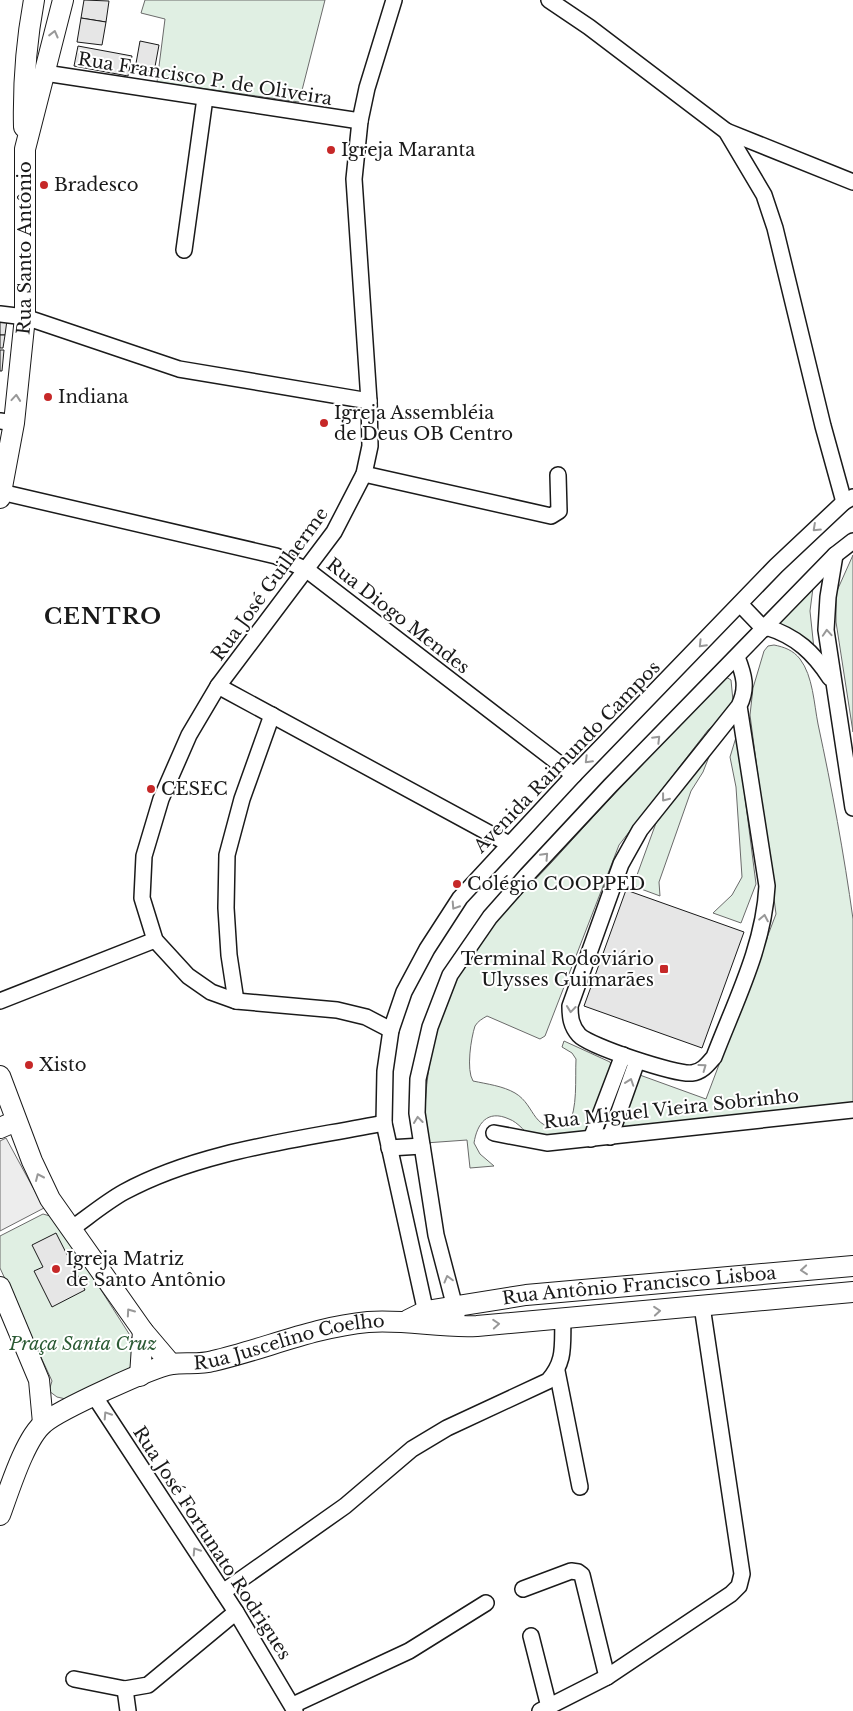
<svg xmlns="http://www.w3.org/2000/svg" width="853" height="1711" viewBox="0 0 853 1711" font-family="'Libre Baskerville',serif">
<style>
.green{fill:#e0efe3;stroke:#6a6a6a}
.parking{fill:#ededed;stroke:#6a6a6a}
.building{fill:#e6e6e6;stroke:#1a1a1a}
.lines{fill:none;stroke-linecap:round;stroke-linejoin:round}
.minor-casing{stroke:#1a1a1a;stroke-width:18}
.major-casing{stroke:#1a1a1a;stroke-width:22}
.minor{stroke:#fff;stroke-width:15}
.major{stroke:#fff;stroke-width:20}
.oneway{stroke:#989898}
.poi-dot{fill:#c62828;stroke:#fff;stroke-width:2}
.labels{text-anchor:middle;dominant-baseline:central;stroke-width:4;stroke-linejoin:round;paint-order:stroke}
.street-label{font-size:18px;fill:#1a1a1a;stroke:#fff}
.poi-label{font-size:18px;fill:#1a1a1a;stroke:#fff;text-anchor:start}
.park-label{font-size:18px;font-style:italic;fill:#2b5a34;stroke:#fff}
.district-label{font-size:22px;font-weight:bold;letter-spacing:1px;fill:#1a1a1a;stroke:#fff}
</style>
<rect width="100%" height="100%" fill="#fff"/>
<g class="green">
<polygon points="145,0 325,0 299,102 157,82 165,19 141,13"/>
<polygon points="853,555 853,732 836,622 836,593"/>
<polygon points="814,580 810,611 814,649 772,627"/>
<path d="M774,645C784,647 793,650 800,659C813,676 814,704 818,724C832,789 844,854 853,919V1108L621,1128L637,1074L706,1099L776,914L750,715L753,688L764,651L768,646Z"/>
<path d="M726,677L731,680L733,701L728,712L708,730L619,845L545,1036L540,1039L487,1016C482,1019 478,1021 475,1026C471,1038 466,1070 473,1081C487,1084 503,1086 515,1093C537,1106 531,1134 568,1126C578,1108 575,1080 576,1059L572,1053L562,1047L564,1041L610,1062L613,1069L590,1133L534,1140C527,1134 518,1122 509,1119C487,1109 477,1124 474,1143L480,1154L494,1166L470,1168L467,1140L425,1143C423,1091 430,1039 451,991C473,941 514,902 551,863C606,802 663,742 719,682Z"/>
<polygon points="737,734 756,884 741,923 713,913 732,895 742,877 736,787 730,757"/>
<polygon points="714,744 703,772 691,791 659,882 660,896 633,886 656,823"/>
<polygon points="43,1214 57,1218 64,1232 133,1340 132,1364 127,1372 70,1400 57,1397 49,1391 52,1381 0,1268 0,1236"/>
</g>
<polygon class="parking" points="6,1138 44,1208 0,1231 0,1141"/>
<g class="building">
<polygon points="84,0 109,1 106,22 81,18"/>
<polygon points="81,18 106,22 102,45 77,42"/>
<polygon points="140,41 159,45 154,72 135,69"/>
<polygon points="78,46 132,56 128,76 74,66"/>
<polygon points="0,319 7,320 5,335 0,335"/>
<polygon points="0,335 5,335 3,348 0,348"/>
<polygon points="0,350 4,350 2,371 0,371"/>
<polygon points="626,890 744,932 702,1048 584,1006"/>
<polygon points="56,1233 85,1290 52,1307 34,1271 43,1267 32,1245"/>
</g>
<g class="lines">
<g class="minor-casing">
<g id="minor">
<polyline points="549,0 589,27 726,131 764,195 775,228 823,426 844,502"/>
<polyline points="45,73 360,121"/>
<polyline points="726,131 853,182"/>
<polyline points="184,250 205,98"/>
<polyline points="0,314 25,317 179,369 369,401"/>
<polyline points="0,421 14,423"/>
<polyline points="364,474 551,516 559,511 558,475"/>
<polyline points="1,492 276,556 307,570 574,775"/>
<polyline points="835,555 828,597 826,630 853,808"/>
<polyline points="740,604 764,629"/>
<path d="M766,627C796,636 814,653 830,678"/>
<path d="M737,657C744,675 748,688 739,706L640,830L621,864L570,1006C570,1017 571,1026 579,1035C589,1046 676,1075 692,1073C702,1072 708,1064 714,1057C735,1002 764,946 767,886L739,706"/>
<polyline points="218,686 509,844"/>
<polyline points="0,1001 155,940"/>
<polyline points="236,1001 229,955 226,908 227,855 242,799 272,715"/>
<polyline points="391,1030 366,1017 337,1010 236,1001 211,992 188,976 155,940 142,898 144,856 161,799 189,735 218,686 334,532 364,474 370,446 369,401 354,179 360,121 367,88 394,0"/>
<polyline points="494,1133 547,1143 853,1110"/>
<polyline points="610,1137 637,1061"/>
<polyline points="591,1139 623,1055"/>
<polyline points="389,1148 422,1146"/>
<path d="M71,1229C88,1217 106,1202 124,1192C201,1150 299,1140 384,1123"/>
<polyline points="457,1315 436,1235 417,1113 418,1079 430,1027 450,975 490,917 527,875 610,786 835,555 853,541"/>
<polyline points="428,1322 384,1123 385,1071 391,1030 404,992 427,949 460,898 574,775 776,566 844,502 853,497"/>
<polyline points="557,1371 580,1487"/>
<polyline points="95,1397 236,1612 295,1711"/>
<polyline points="523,1589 571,1571 578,1572 582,1575 607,1677"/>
<path d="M223,1592L345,1506L412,1449L447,1428L548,1381C566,1361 562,1345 563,1319"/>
<polyline points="531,1636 549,1707"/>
<polyline points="74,1679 125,1689 148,1685 236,1612"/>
<polyline points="125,1689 128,1711"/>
<polyline points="293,1705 409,1651 486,1603"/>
<polyline points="540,1711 607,1677 731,1594 739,1586 742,1574 702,1306"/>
</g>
</g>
<g class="major-casing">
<g id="major">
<path d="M24,127C23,84 26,43 34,0"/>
<path id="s1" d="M0,498L14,423L25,317V149L63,0"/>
<polyline points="0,1076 32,1161 50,1199 143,1331 171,1364"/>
<polyline points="0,1128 16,1121"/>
<polyline points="0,1287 39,1380 43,1423"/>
<path id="s2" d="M408,1320L426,1311L526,1295L853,1266"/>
<polyline points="140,1376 143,1331"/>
<path id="s3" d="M0,1515C9,1491 25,1438 44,1423C59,1410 152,1367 172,1364C185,1362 199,1365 213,1361C265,1349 314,1327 368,1322C406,1319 439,1328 477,1326L853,1292"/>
</g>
</g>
<use href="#minor" class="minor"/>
<use href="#major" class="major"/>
</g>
<defs><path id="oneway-chevron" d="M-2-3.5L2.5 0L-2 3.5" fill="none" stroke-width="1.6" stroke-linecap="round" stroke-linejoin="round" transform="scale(1.25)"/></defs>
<g class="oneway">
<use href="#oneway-chevron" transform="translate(54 34) rotate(-76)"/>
<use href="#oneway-chevron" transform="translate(16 398) rotate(-85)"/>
<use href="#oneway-chevron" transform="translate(816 528) rotate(137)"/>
<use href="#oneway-chevron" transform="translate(827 633) rotate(-94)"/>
<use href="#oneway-chevron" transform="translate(702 644) rotate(134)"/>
<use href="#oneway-chevron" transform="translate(657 739) rotate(-45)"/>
<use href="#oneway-chevron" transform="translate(588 760) rotate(135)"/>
<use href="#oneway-chevron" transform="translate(665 798) rotate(128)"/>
<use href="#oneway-chevron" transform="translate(545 856) rotate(-47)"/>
<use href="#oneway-chevron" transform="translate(455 906) rotate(123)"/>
<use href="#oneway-chevron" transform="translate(764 918) rotate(-79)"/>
<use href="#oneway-chevron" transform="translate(571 1009) rotate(96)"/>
<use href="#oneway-chevron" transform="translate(703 1067) rotate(-36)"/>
<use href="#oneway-chevron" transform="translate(630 1082) rotate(-71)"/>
<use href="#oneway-chevron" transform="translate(418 1120) rotate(-97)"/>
<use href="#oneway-chevron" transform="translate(39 1177) rotate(-114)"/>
<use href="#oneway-chevron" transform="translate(804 1270) rotate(175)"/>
<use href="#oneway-chevron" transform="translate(448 1279) rotate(-105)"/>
<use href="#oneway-chevron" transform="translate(657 1311) rotate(-5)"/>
<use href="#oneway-chevron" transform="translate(130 1312) rotate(-125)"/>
<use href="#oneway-chevron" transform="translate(496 1324) rotate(-4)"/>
<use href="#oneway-chevron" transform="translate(107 1415) rotate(-123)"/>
<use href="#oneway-chevron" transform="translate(196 1551) rotate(-123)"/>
</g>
<g class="poi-dot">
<circle cx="331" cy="150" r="5"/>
<circle cx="44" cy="185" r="5"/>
<circle cx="48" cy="397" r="5"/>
<circle cx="324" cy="423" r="5"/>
<circle cx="151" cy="789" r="5"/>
<circle cx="457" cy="884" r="5"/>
<rect x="659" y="964" width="10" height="10" rx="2.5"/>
<circle cx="29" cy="1065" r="5"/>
<circle cx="56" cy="1269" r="5"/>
</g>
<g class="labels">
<g class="street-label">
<text transform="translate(205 79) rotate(9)">Rua Francisco P. de Oliveira</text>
<text stroke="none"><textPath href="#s1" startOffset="252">Rua Santo Antônio</textPath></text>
<text transform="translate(270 584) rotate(-54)">Rua José Guilherme</text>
<text transform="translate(398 616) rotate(38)">Rua Diogo Mendes</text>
<text transform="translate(567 757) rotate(-46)">Avenida Raimundo Campos</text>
<text transform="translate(671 1109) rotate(-6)">Rua Miguel Vieira Sobrinho</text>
<text stroke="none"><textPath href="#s2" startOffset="235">Rua Antônio Francisco Lisboa</textPath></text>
<text stroke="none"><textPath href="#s3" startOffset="364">Rua Juscelino Coelho</textPath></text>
<text transform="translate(212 1543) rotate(57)">Rua José Fortunato Rodrigues</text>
</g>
<g class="poi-label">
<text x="341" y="150">Igreja Maranta</text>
<text x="54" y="185">Bradesco</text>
<text x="58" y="397">Indiana</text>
<text x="334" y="413">Igreja Assembléia<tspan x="334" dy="21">de Deus OB Centro</tspan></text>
<text x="161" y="789">CESEC</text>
<text x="467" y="884">Colégio COOPPED</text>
<text x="654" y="959" text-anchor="end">Terminal Rodoviário<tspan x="654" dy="21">Ulysses Guimarães</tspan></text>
<text x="39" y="1065">Xisto</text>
<text x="66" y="1259">Igreja Matriz<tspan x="66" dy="21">de Santo Antônio</tspan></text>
</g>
<g class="park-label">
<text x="83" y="1344">Praça Santa Cruz</text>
</g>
<g class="district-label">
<text x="103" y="616">CENTRO</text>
</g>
</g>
</svg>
